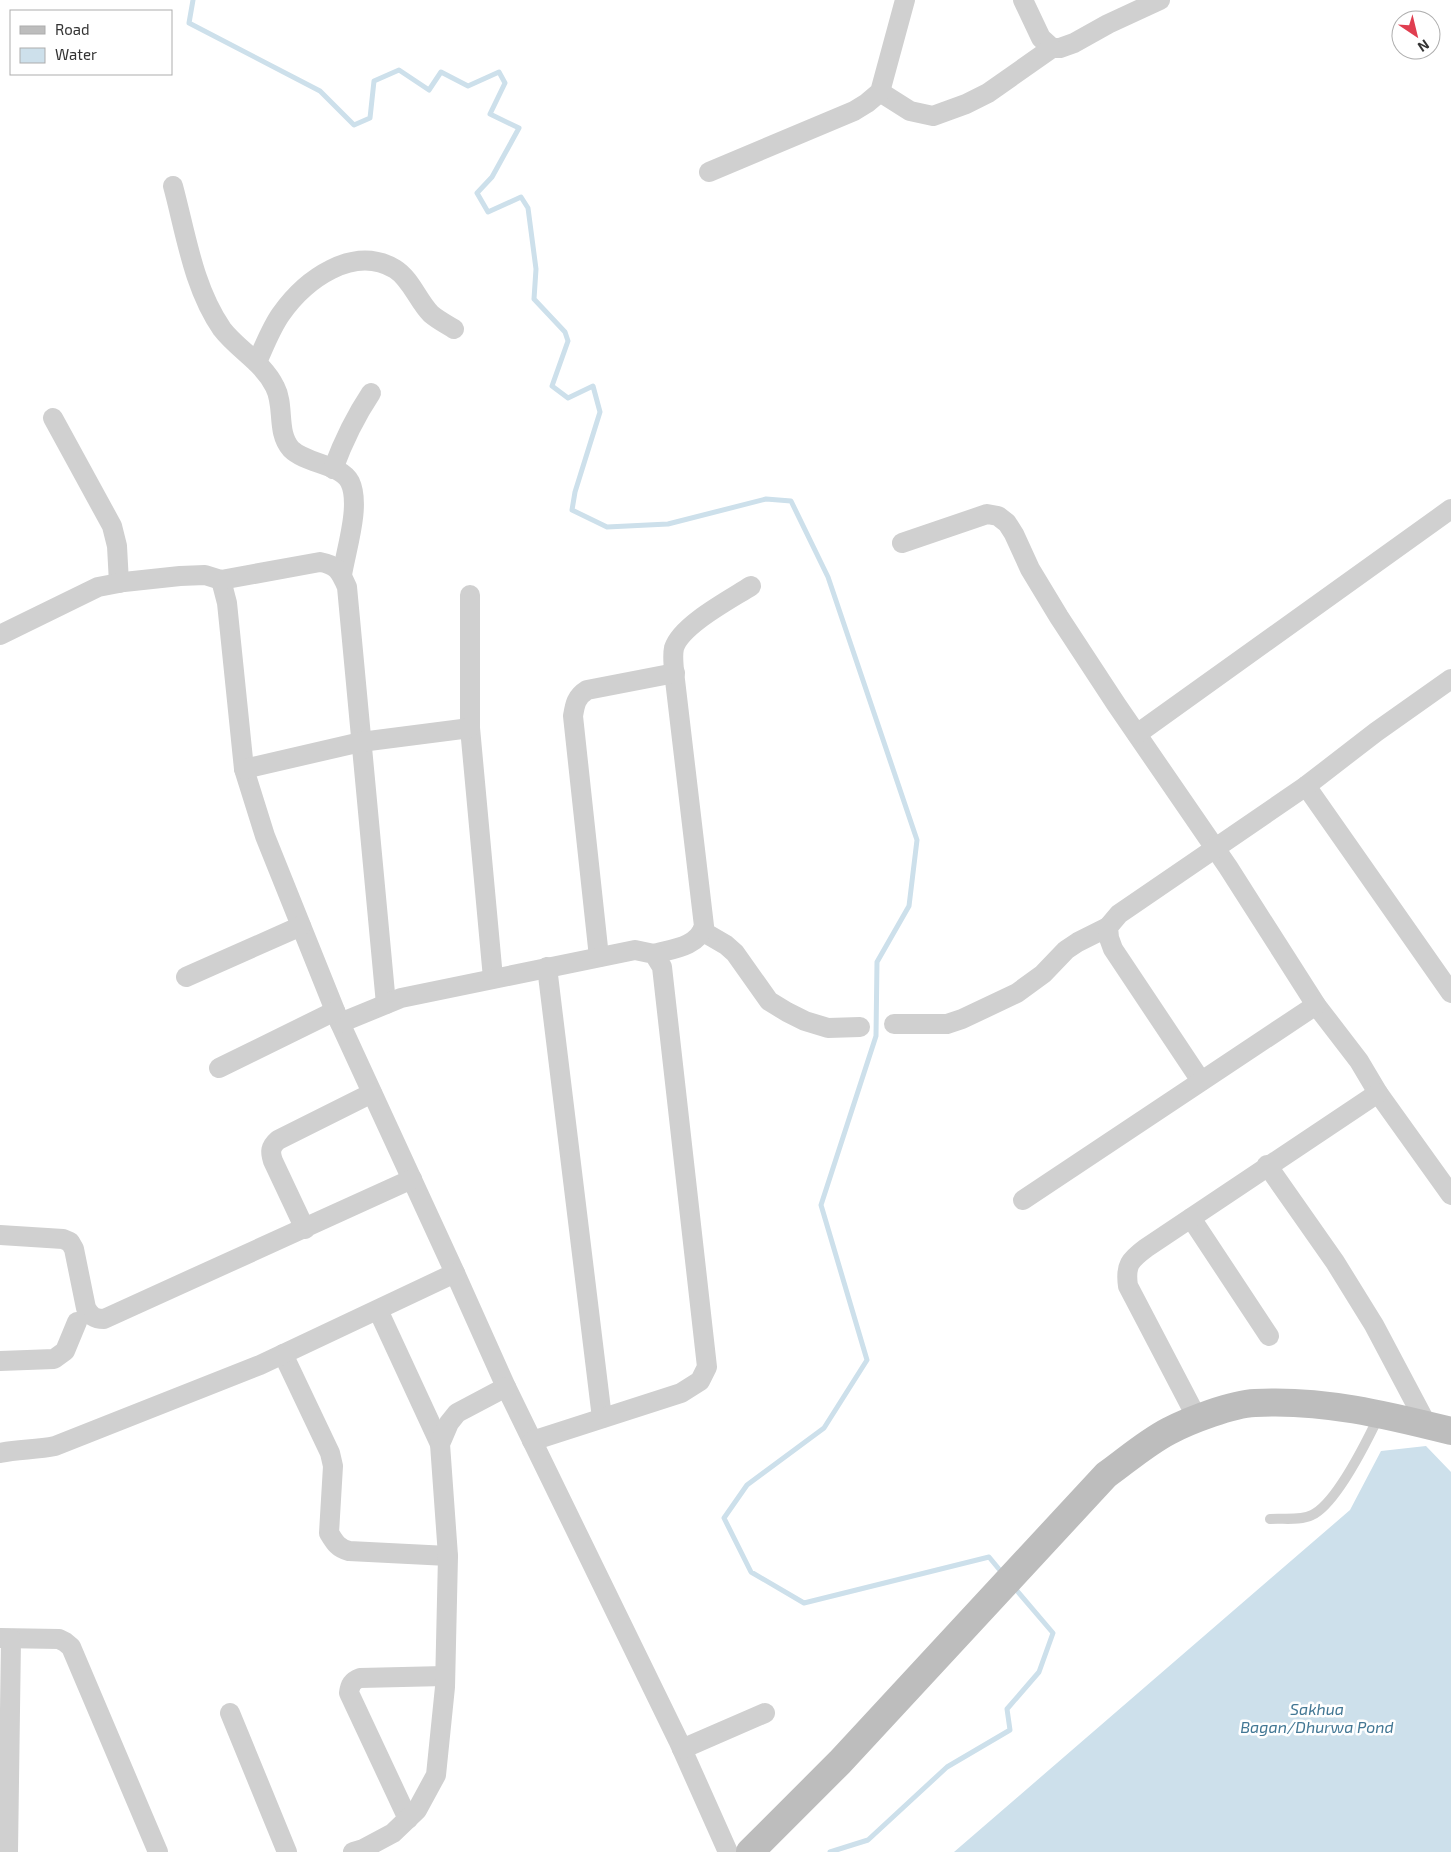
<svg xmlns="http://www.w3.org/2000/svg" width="1451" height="1852" viewBox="0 0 1451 1852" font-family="'Exo 2',sans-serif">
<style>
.water{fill:#cde0eb}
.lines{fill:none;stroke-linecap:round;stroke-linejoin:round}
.stream{stroke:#cde0eb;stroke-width:5}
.lane{stroke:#d0d0d0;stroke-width:10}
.street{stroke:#d0d0d0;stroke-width:20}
.secondary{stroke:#bdbdbd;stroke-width:28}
.labels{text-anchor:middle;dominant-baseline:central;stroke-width:5;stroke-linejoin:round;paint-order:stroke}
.water-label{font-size:16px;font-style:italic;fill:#427794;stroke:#fff}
</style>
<rect width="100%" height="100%" fill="#fff"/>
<polygon class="water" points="1426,1446 1451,1472 1451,1852 954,1852 1350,1510 1381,1451"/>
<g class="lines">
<g class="stream">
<polyline points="193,0 189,23 320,91 354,125 370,118 374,81 399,70 429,90 441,72 468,86 499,72 505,83 490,114 519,128 492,177 477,193 488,212 521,197 528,208 536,269 534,299 565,332 568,341 552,386 568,398 593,386 600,412 575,492 572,510 607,527 668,524 766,499 791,501 828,577 917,840 909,906 877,962 876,1036 821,1205 867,1360 824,1428 747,1485 724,1518 751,1572 804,1603 989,1557 1003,1574"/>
<polyline points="830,1852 868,1840 947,1767 1010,1730 1007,1709 1039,1672 1053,1633 1013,1586"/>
</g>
<path class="lane" d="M1270,1519C1283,1518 1300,1521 1312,1515C1336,1504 1367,1441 1379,1416"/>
<g class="street">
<polyline points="1023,0 1041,38 1052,48 1060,48 1074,43 1108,24 1160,0"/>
<polyline points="880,92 910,111 933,116 966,104 988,93 1052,48"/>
<polyline points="709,172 854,111 867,103 880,92 905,0"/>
<path d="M173,186C186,234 193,287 222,329C238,350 263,362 275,387C285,406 276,432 291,449C306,464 341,464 350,482C361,505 346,550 342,575"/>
<path d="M257,362C264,347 271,328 281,314C305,280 353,244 395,269C411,279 418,301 431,314C438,320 446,324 454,329"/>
<polyline points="53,418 112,526 117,546 119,583"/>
<path d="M333,469C343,442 355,417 371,393"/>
<polyline points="902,543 987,514 998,516 1007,523 1014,534 1030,569 1059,617 1116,704 1228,867 1316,1005 1359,1061 1378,1093 1451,1195"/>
<polyline points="221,580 227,603 244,769 265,836 340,1023 455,1273 506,1387 678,1740 728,1852"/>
<polyline points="470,595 470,728 493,978"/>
<path d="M0,635L98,587L124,582L180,576L205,575L221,580L320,562C337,565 340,571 347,587L386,1004"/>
<polyline points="1137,734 1451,509"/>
<polyline points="244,769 361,742 470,728"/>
<polyline points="1306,786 1451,993"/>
<polyline points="702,931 726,945 735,953 769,1001 787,1012 805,1021 828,1028 860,1027"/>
<path d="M654,954C672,949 698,947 704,926L675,680C674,670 672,657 674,648C681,625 731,599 751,586"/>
<path d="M599,957L573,716C575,704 576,697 587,690L675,673"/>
<polyline points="547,967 602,1418"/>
<polyline points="186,977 301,926"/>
<polyline points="340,1023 401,998 635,950 654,954 662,967 707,1367 700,1381 681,1393 532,1441"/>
<polyline points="894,1024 947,1024 962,1019 1017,993 1043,974 1066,950 1078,942 1108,927"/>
<polyline points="219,1068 335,1011"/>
<polyline points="1201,1081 1113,949 1109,938 1108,927 1119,914 1306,786 1376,732 1451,679"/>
<polyline points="1267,1165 1335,1262 1374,1325 1427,1425"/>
<polyline points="1023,1200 1316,1005"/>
<polyline points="1191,1218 1269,1336"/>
<path d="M305,1229L273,1161C270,1152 270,1147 278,1140L372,1093"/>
<path d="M0,1235L63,1239L70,1242L74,1249L86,1308C91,1316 94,1319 104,1319L412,1179"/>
<polyline points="378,1310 440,1444"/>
<path d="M283,1354L330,1453L333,1466L329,1533C335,1543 338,1548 349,1551L448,1556"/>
<polyline points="0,1361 54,1359 65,1351 77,1322"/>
<path d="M1197,1418L1128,1286C1125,1265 1130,1260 1146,1248L1378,1093"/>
<path d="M0,1453C18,1449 36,1450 55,1446L260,1365L455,1273"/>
<polyline points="0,1638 59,1639 65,1642 71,1647 158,1852"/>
<polyline points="230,1713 287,1852"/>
<polyline points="682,1749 765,1713"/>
<path d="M408,1819L349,1693C350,1685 352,1681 360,1678L445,1676"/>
<polyline points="8,1852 11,1639"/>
<polyline points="353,1852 363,1849 393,1833 417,1810 436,1775 445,1687 448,1556 440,1444 449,1423 457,1413 506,1387"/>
</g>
<path class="secondary" d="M750,1852L840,1762L1106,1475C1127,1460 1146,1443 1169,1431C1190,1420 1232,1404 1255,1403C1322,1399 1387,1415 1451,1431"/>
</g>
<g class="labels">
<g class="water-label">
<text x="1317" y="1708">Sakhua<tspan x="1317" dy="18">Bagan/Dhurwa Pond</tspan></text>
</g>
</g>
<rect x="10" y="10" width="162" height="65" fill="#ffffff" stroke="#adadad"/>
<rect x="20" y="26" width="25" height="8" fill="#bdbdbd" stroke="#adadad"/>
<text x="55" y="35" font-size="15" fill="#333333">Road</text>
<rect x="20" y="48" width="25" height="15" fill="#cde0eb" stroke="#adadad"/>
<text x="55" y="60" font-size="15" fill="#333333">Water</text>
<g transform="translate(1416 35) rotate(145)"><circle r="24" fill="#ffffff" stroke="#adadad"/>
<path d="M0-4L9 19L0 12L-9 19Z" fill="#e03e50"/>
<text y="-8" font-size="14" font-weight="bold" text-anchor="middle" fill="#333333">N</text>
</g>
</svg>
